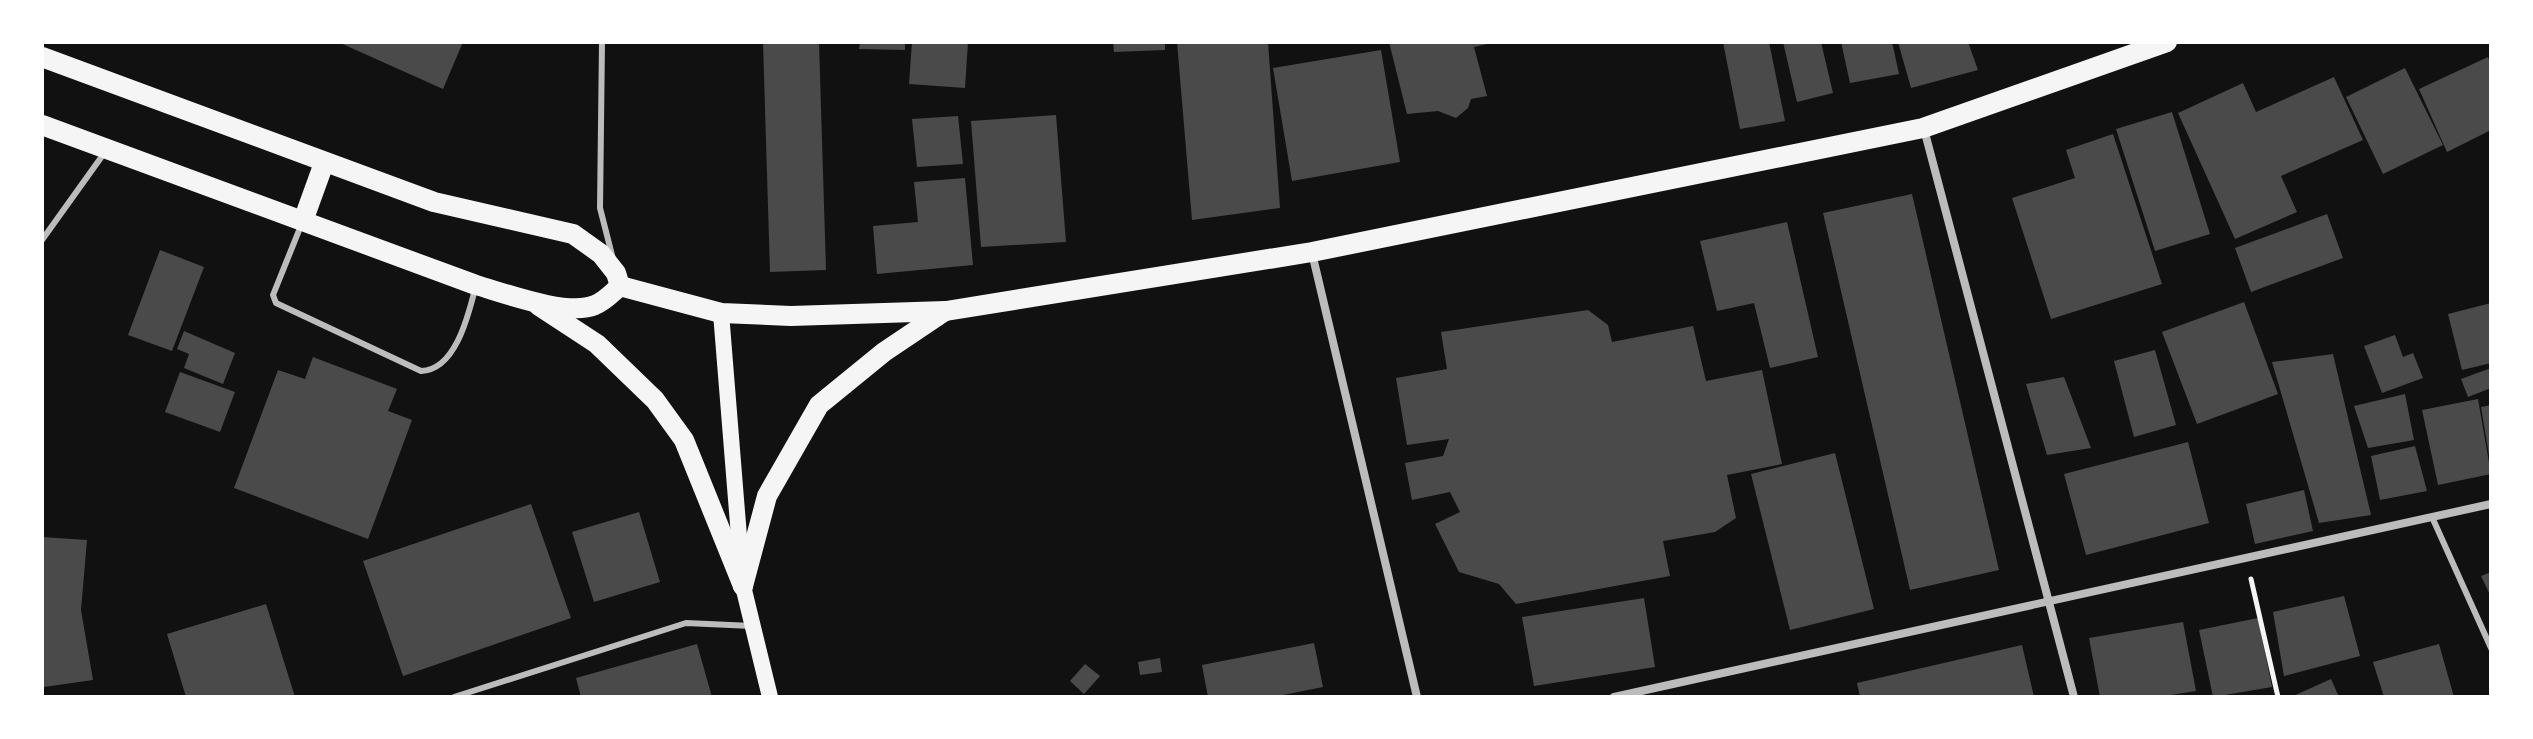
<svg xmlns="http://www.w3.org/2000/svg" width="2533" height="739" viewBox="0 0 2533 739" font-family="'Source Sans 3',sans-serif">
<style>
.building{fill:#4a4a4a}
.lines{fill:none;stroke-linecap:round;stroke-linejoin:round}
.path{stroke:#f5f5f5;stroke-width:5}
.service{stroke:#bcbcbc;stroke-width:6}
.minor{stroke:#bcbcbc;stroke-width:8}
.secondary{stroke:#f5f5f5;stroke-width:16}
.primary{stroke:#f5f5f5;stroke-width:20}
</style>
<rect width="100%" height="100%" fill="#111"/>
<g class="building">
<polygon points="338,42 463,42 443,89"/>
<polygon points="763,42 819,42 826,270 770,272"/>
<polygon points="860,42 905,42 905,50 859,49"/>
<polygon points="912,42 968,42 965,88 909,84"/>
<polygon points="1113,42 1165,42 1165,50 1114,52"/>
<polygon points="1177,42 1268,42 1280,208 1192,220"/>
<polygon points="1389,42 1496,42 1474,47 1487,96 1471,99 1468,108 1456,118 1438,111 1407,114"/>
<polygon points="1723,42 1769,42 1785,121 1740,129"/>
<polygon points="1783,42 1821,42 1833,93 1797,102"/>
<polygon points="1841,42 1892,42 1899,74 1850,83"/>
<polygon points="1898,42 1968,42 1978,70 1911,88"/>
<polygon points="1381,50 1400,162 1292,181 1273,68"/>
<polygon points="2488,57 2491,66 2491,130 2447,152 2419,89"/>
<polygon points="2405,68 2443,145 2383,174 2346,97"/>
<polygon points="2334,77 2363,140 2281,176 2297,212 2235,239 2178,113 2243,83 2256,112"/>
<polygon points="2172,112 2210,234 2155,251 2116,129"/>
<polygon points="1056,115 1066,242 981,247 971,121"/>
<polygon points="958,116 963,164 917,167 912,119"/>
<polygon points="2113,134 2162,284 2051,319 2012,198 2075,178 2066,150"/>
<polygon points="965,178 973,265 877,274 873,226 918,222 914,182"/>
<polygon points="1912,194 1999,570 1910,590 1823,213"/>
<polygon points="2327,214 2343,258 2251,292 2235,248"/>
<polygon points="1787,222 1818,357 1770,368 1754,303 1717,311 1700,241"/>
<polygon points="160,250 204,267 172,351 128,335"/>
<polygon points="2244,302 2278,394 2197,424 2162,332"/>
<polygon points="2491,303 2491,363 2462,370 2448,314"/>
<polygon points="1588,310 1608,325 1612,342 1693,326 1706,381 1762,370 1782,464 1727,475 1736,518 1715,532 1663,541 1670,576 1516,604 1499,584 1459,572 1435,524 1460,512 1450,492 1412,500 1405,463 1443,456 1449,439 1407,445 1396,378 1447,369 1441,332"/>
<polygon points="184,331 235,353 223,384 184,368 189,354 177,349"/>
<polygon points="2395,335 2403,357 2413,353 2423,378 2382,393 2364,346"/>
<polygon points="2155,350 2176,425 2134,437 2114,361"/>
<polygon points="2333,354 2371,515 2319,523 2272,362"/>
<polygon points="313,357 397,389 388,411 412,420 368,539 234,488 278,370 305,379"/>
<polygon points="2491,368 2491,388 2468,397 2461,379"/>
<polygon points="180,372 235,392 220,432 165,412"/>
<polygon points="2064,377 2091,448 2047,455 2026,384"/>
<polygon points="2405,394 2414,440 2368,448 2354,406"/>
<polygon points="2478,399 2491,474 2438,485 2422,410"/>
<polygon points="2491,405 2491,455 2489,455 2481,407"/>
<polygon points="2188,442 2209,523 2086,555 2064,474"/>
<polygon points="2415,446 2427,491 2380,500 2371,456"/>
<polygon points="1835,453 1874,609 1790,630 1751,474"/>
<polygon points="2304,490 2313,531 2255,544 2246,504"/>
<polygon points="531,504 571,618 403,676 363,561"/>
<polygon points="639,512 660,582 594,602 572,532"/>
<polygon points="42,537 87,540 81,610 93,680 44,687"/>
<polygon points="2491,572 2491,597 2481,576"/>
<polygon points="2344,596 2360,656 2284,676 2273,612"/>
<polygon points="1644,598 1655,667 1534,686 1522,617"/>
<polygon points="266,604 295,697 186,697 167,634"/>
<polygon points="2258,618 2272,687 2213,697 2199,630"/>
<polygon points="2183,622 2196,691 2159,697 2100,697 2089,638"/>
<polygon points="1314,643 1323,687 1273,697 1208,697 1202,665"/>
<polygon points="697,644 712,697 581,697 576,678"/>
<polygon points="2439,644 2454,697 2384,697 2373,662"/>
<polygon points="2022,645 2034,697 1860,697 1857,683"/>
<polygon points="1160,658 1162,672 1140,675 1138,662"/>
<polygon points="1085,664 1100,676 1084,694 1070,681"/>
<polygon points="2331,679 2339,697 2291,697"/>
</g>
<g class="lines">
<polyline class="path" points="2251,579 2278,697"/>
<g class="service">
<polyline points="602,42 600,208 613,259"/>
<path d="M302,223L273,295L276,303L421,371C455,370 468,317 475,289"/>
<polyline points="42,240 105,152"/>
<polyline points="2432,517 2491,648"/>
<polyline points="454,697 686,623 752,626"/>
</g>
<g class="minor">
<polyline points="1924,129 2074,697"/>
<polyline points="1312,253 1417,697"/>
<polyline points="1614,697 2491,504"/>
</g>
<polyline class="secondary" points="721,313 743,586 770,697"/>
<g class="primary">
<polyline points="42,57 434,202 573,234 601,254 616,273 620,286"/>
<path d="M42,125L476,285C504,293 568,317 595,305C605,301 612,293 620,286"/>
<polyline points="303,221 324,163"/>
<polyline points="620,286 721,313 791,316 946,311 1312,252 1923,128 2167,42"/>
<polyline points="539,306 597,344 655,400 684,440 743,586"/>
<polyline points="743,586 767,496 819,405 884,352 945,311"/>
</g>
</g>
<rect width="2533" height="739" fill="none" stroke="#ffffff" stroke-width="88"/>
</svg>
